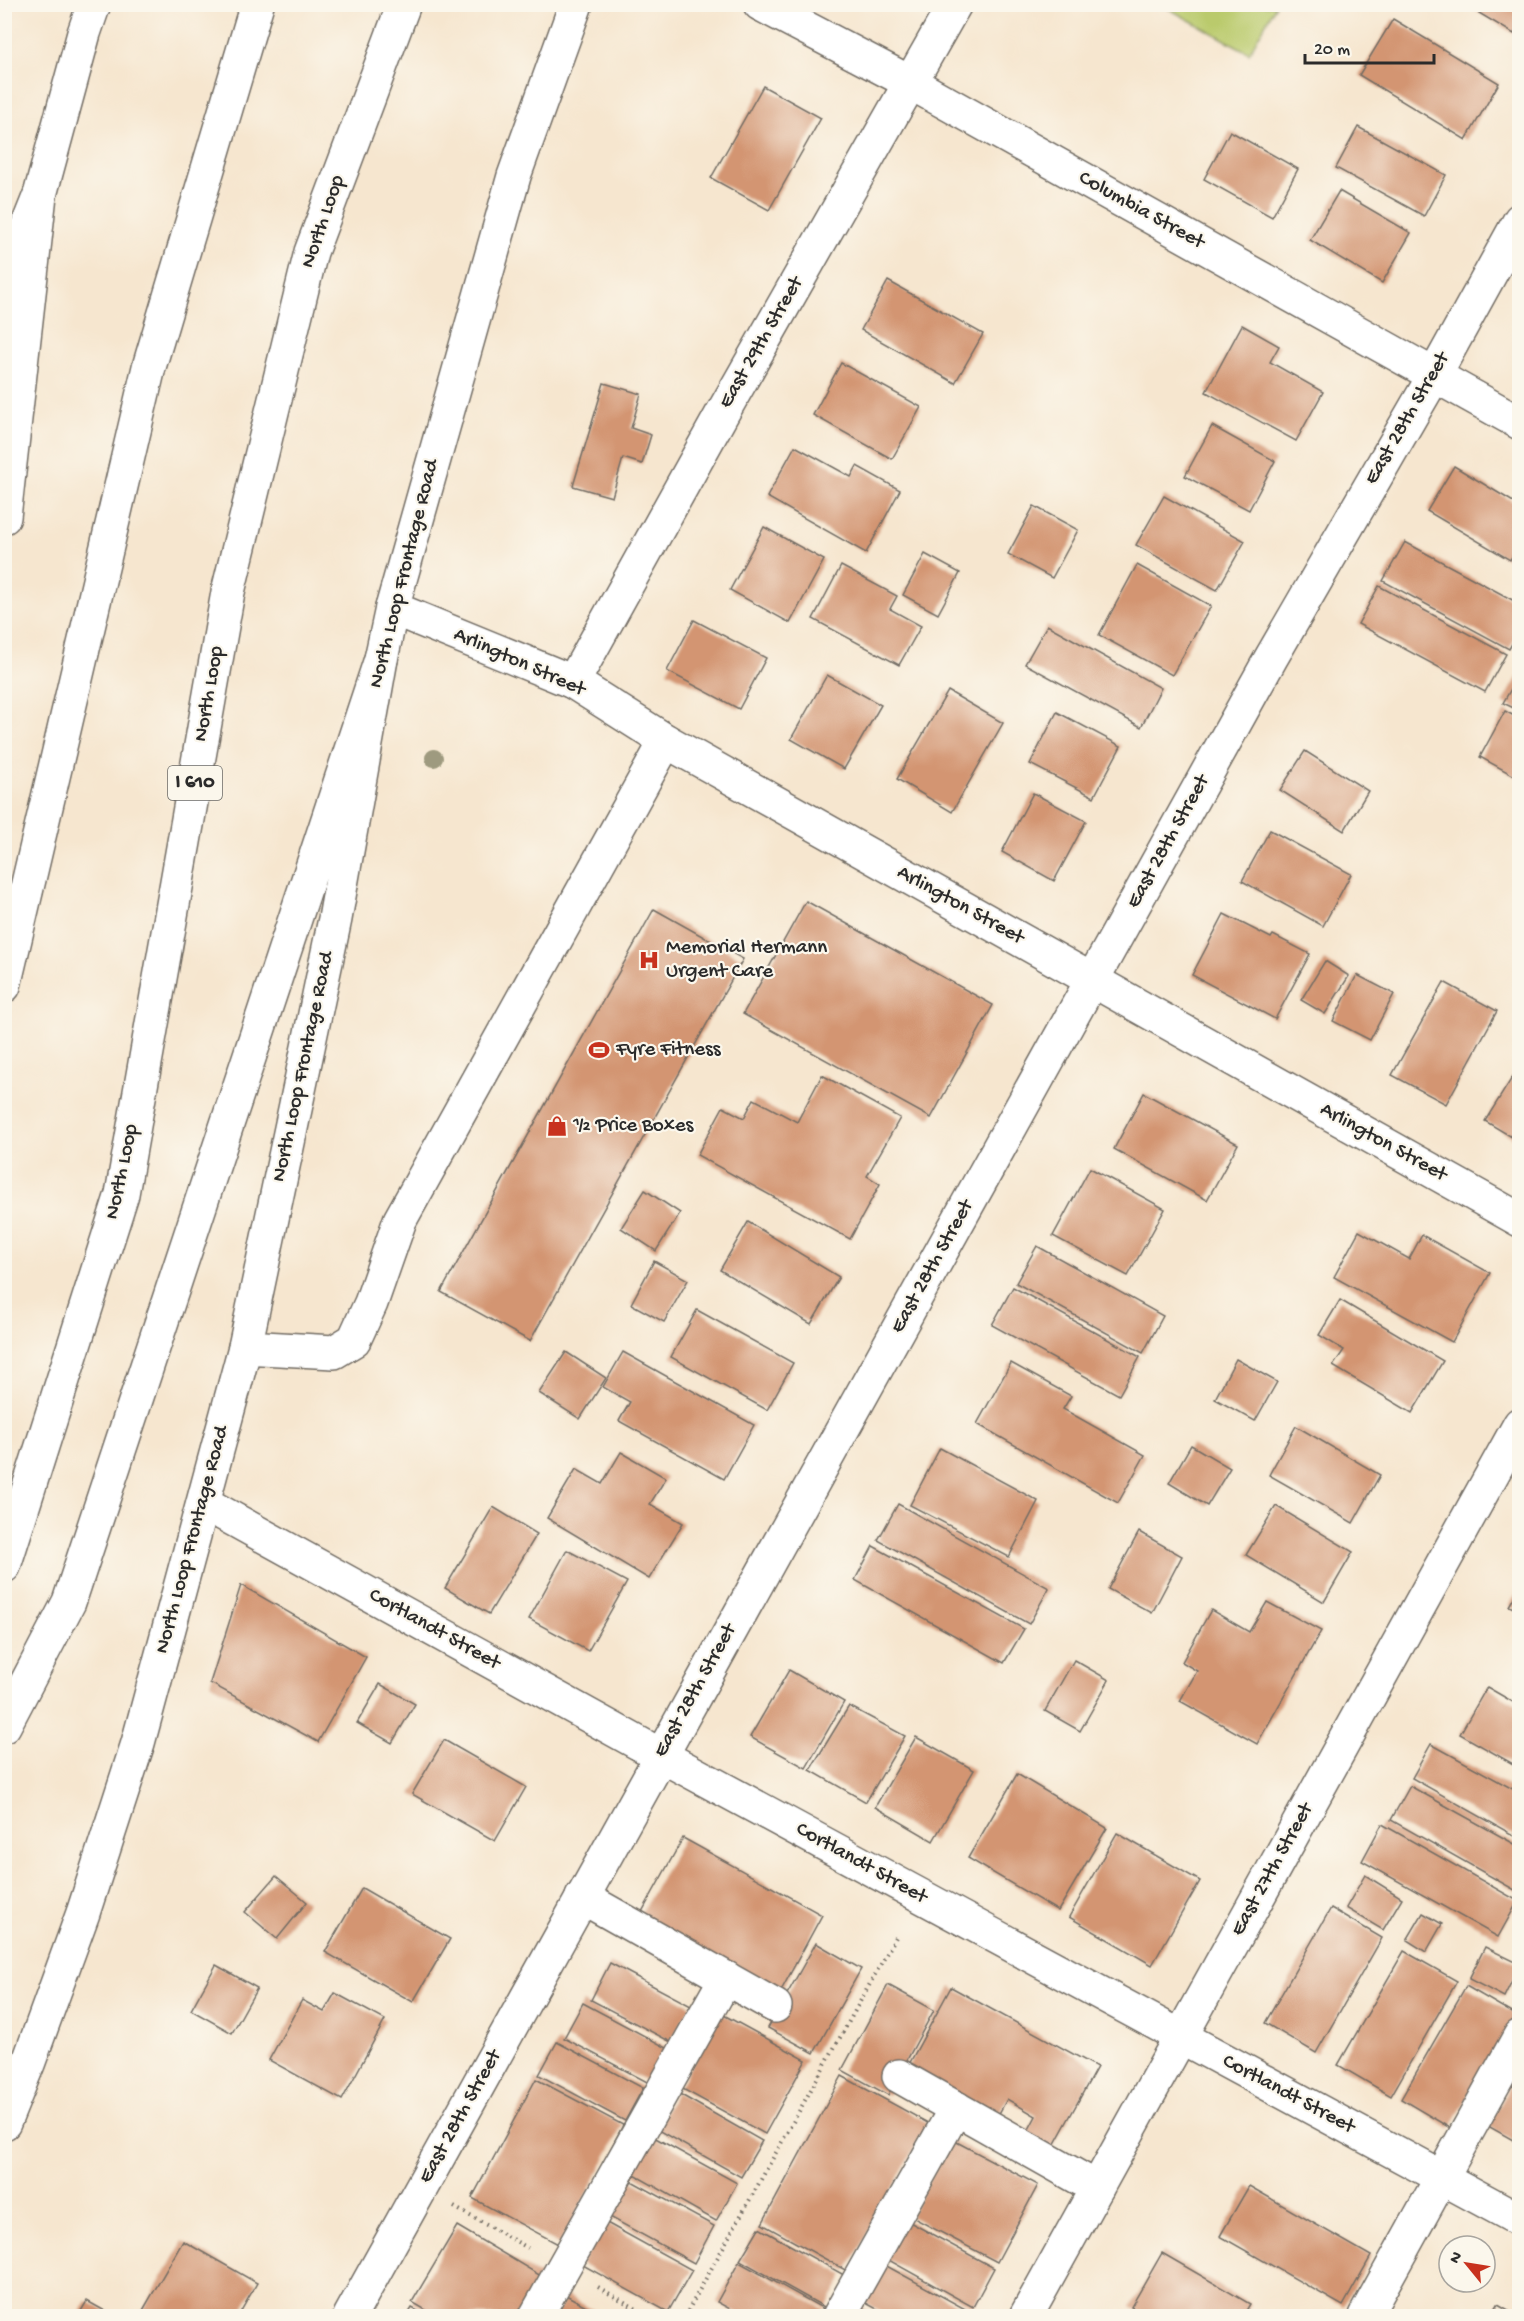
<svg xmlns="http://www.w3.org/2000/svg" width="1524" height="2321" viewBox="0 0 1524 2321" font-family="'Gochi Hand',sans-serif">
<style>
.green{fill:#baca6c;stroke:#727a4c;stroke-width:1.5}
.building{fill:#d39572}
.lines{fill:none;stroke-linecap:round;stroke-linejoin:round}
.minor-casing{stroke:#726c64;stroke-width:36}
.major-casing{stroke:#726c64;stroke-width:36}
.highway-casing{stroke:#726c64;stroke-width:36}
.path{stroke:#726c64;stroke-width:4;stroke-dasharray:1.5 4.5;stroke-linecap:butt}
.minor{stroke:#fff;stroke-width:33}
.major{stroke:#fff;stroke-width:33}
.highway{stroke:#fff;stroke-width:33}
.tree{fill:#9e9a7f}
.labels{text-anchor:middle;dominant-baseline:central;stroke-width:4.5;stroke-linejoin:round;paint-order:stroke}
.shield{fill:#fbf7ec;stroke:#696865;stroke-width:1.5}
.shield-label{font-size:20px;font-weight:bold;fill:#2b2b2b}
.street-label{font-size:21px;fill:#2b2b2b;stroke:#fbf7ec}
.poi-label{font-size:21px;fill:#2b2b2b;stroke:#fbf7ec;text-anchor:start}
</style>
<rect width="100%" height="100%" fill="#fbf7ec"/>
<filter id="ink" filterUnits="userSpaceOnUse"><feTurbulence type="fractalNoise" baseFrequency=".0167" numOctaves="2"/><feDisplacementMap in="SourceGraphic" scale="12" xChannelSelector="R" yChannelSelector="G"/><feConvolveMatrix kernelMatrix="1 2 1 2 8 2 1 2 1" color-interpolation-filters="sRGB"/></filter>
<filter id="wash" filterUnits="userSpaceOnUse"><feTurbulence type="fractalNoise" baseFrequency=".008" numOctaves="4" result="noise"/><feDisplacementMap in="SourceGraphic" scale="24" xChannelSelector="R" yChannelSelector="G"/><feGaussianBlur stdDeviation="1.35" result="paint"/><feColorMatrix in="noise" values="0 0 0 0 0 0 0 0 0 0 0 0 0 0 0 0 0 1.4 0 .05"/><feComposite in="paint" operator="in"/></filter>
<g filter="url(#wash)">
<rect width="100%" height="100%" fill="#f6e6cf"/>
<polygon class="green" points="1162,5 1276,5 1249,53"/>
<g id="blocks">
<g class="building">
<polygon points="1464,4 1520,4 1520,25 1514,34"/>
<polygon points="1393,19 1499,83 1466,140 1359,75"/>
<polygon points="763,86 821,118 769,210 711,178"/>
<polygon points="1358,127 1446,175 1424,216 1336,168"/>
<polygon points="1230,131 1298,169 1272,217 1204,179"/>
<polygon points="1339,191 1411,233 1382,283 1310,240"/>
<polygon points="888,281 983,334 955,383 861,330"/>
<polygon points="1242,325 1279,346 1270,362 1323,392 1296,441 1206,392"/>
<polygon points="841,363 921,407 892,459 813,415"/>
<polygon points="604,383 641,394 631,428 651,435 642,464 623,458 612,497 573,486"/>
<polygon points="1212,426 1275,461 1249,510 1185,476"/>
<polygon points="795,446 851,477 857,466 900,490 866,553 767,497"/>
<polygon points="1454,466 1520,506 1520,544 1510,560 1427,511"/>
<polygon points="1164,496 1245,541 1217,590 1136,545"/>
<polygon points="1034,506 1078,530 1052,578 1008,554"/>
<polygon points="764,527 824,560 790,623 730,590"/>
<polygon points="1405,542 1520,604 1520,630 1509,649 1383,581"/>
<polygon points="925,554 960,573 938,614 903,595"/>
<polygon points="1137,565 1211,606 1172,675 1099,635"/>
<polygon points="841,566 897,596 890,609 921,626 899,665 813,619"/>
<polygon points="1379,586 1506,654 1485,692 1358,624"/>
<polygon points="694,620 766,658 739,709 667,671"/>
<polygon points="1047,625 1161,688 1141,727 1025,664"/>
<polygon points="1520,673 1520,711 1503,703"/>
<polygon points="827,675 881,705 844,769 791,739"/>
<polygon points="948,691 1003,723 952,812 897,779"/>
<polygon points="1505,711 1520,719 1520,779 1480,757"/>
<polygon points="1057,712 1121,746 1094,797 1030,764"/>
<polygon points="1305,751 1368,791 1344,831 1280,790"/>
<polygon points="1033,793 1086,821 1054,881 1002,852"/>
<polygon points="1270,830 1351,874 1323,926 1242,881"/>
<polygon points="806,901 993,1005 931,1118 743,1014"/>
<polygon points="654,909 743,959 530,1341 441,1292"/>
<polygon points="1224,914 1271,938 1273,935 1310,954 1275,1019 1192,975"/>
<polygon points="1325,961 1349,976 1325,1014 1301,1000"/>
<polygon points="1357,975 1394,994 1370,1040 1333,1021"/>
<polygon points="1444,982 1497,1011 1446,1104 1392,1075"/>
<polygon points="1520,1065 1520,1142 1485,1121"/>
<polygon points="822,1075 900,1118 867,1176 880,1184 850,1239 697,1155 723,1107 744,1118 754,1099 797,1122"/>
<polygon points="1144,1093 1238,1144 1207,1200 1114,1149"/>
<polygon points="1090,1168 1165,1209 1128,1276 1053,1236"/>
<polygon points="645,1190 680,1213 656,1251 621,1228"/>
<polygon points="748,1222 839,1277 811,1324 720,1270"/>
<polygon points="1359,1231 1409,1259 1422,1235 1490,1273 1452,1342 1334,1277"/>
<polygon points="1037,1246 1163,1316 1143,1353 1016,1283"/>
<polygon points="654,1261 688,1280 664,1322 631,1304"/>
<polygon points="1013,1287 1140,1357 1119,1395 992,1325"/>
<polygon points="1340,1300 1443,1361 1412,1413 1333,1366 1344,1350 1319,1335"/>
<polygon points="697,1310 793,1363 767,1410 671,1357"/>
<polygon points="566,1352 606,1378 580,1419 539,1393"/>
<polygon points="623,1352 754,1425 724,1479 619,1421 630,1402 603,1387"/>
<polygon points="1236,1359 1277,1382 1255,1421 1215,1399"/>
<polygon points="1011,1363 1071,1396 1063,1409 1145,1455 1118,1503 977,1424"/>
<polygon points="1296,1426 1380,1475 1353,1523 1269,1475"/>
<polygon points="1191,1445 1230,1468 1207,1506 1169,1483"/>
<polygon points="940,1448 1038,1501 1009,1557 910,1505"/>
<polygon points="621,1452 666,1478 650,1504 683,1523 649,1579 547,1518 576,1469 602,1484"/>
<polygon points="898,1504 1049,1588 1029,1624 878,1540"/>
<polygon points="1276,1506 1353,1552 1324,1602 1246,1555"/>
<polygon points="493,1507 537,1534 489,1614 445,1588"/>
<polygon points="1139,1532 1182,1556 1152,1613 1108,1589"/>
<polygon points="873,1546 1024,1629 1004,1663 855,1580"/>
<polygon points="567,1550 627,1582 588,1651 529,1619"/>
<polygon points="241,1585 366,1657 318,1742 210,1683"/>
<polygon points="1520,1587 1520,1611 1509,1606"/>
<polygon points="1267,1602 1321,1631 1257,1744 1180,1701 1197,1671 1182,1662 1211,1610 1249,1632"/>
<polygon points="1074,1660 1109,1680 1080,1731 1045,1711"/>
<polygon points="789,1670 844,1702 806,1768 750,1737"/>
<polygon points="380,1684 415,1704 392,1743 357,1723"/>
<polygon points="1487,1687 1520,1706 1520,1768 1460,1734"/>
<polygon points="849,1706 905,1736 866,1802 810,1770"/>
<polygon points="916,1737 974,1770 933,1841 875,1807"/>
<polygon points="444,1740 526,1787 495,1841 412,1794"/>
<polygon points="1431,1744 1520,1793 1520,1839 1412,1778"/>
<polygon points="1017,1774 1107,1828 1058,1911 968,1858"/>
<polygon points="1410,1786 1520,1847 1520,1893 1391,1820"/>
<polygon points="1382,1824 1518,1901 1498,1937 1362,1861"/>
<polygon points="1117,1833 1200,1881 1152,1965 1069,1917"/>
<polygon points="683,1838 822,1915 777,1998 637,1921"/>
<polygon points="1365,1875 1402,1898 1383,1930 1346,1908"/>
<polygon points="276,1876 307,1902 277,1939 245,1912"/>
<polygon points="362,1888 450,1939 413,2002 325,1952"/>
<polygon points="1331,1908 1382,1938 1316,2053 1265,2023"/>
<polygon points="1423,1913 1442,1924 1426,1952 1407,1940"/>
<polygon points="816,1943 861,1969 814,2053 768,2028"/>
<polygon points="1485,1947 1520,1964 1504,1997 1469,1979"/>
<polygon points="1404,1951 1457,1981 1391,2096 1338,2065"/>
<polygon points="610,1963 691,2006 671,2042 591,2000"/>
<polygon points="216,1965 257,1988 232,2033 191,2010"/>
<polygon points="888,1985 934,2010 888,2095 842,2070"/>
<polygon points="1466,1986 1516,2015 1450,2128 1401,2099"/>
<polygon points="951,1987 1097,2067 1052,2149 1026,2135 1036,2116 1007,2099 996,2119 907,2068"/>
<polygon points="335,1993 385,2020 342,2100 269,2060 302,2000 324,2012"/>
<polygon points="583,2003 667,2048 649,2083 564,2038"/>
<polygon points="720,2013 806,2060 765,2134 679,2087"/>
<polygon points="557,2042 643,2088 625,2121 539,2075"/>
<polygon points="842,2076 928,2123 847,2271 762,2224"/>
<polygon points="536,2079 623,2125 560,2245 472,2198"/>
<polygon points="1511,2085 1520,2090 1520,2144 1488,2126"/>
<polygon points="676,2092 762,2141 741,2177 656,2129"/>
<polygon points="652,2136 737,2183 716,2221 631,2173"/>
<polygon points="951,2139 1038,2185 997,2262 910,2216"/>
<polygon points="628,2179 714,2226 694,2263 608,2216"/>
<polygon points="1249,2186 1371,2256 1343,2306 1220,2236"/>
<polygon points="906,2220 994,2268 973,2307 885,2258"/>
<polygon points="605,2222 692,2270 668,2312 581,2264"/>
<polygon points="457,2226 541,2276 518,2316 436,2316 412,2302"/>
<polygon points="759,2228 844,2275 826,2308 740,2260"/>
<polygon points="183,2241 257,2283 241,2311 251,2316 150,2316 142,2312"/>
<polygon points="1162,2253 1250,2304 1243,2316 1148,2316 1131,2307"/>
<polygon points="739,2262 824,2309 820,2316 743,2316 717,2302"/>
<polygon points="883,2264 967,2310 963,2316 890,2316 862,2301"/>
<polygon points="566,2295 604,2316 555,2316"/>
<polygon points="87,2301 114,2316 78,2316"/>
<polygon points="1498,2304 1519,2316 1491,2316"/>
<polygon points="858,2306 877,2316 852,2316"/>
<polygon points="412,2308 427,2316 407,2316"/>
</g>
</g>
</g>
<g filter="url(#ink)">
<use href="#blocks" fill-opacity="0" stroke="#726c64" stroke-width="1.5"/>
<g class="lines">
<g class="minor-casing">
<g id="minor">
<polyline points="760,4 911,83 1520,423"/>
<polyline points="392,608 573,682 666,741 1520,1220"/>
<polyline points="573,682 723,412 955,4"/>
<polyline points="245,1347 334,1352 354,1340 371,1303 400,1220 666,741"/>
<polyline points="204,1503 660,1755 1520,2220"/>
<polyline points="582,1897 775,2006"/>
<polyline points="899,2076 1097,2188"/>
<polyline points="350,2316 1271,658 1434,376 1520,220"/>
<polyline points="536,2316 726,1978"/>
<polyline points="839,2316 956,2108"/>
<polyline points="1026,2316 1520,1424"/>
<polyline points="1365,2316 1520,2036"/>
</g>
</g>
<g class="major-casing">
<g id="major">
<polyline points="4,285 40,195 84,33 94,4"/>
<polyline points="4,2123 28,2064 83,1913 138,1743 245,1347 335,919 381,659 392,608 514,176 576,4"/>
</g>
</g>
<g class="highway-casing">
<g id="highway">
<polyline points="4,517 40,195"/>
<polyline points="4,986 149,367 257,4"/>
<polyline points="4,1566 122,1194 228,592 311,252 404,4"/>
<polyline points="4,1726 69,1602 381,659"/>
</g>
</g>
<g class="path">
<polyline points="454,2207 528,2248"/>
<polyline points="598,2287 649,2316"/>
<polyline points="685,2316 896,1937"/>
</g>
<use href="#minor" class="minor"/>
<use href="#major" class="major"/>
<use href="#highway" class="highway"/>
</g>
<circle class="tree" cx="434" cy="758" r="9"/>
</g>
<defs>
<g id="hospital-bare" transform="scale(1.62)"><path d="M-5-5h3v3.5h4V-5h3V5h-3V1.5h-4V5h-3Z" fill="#c8321e" stroke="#fbf7ec" stroke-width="2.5" paint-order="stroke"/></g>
<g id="stadium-bare" transform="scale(1.62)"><path d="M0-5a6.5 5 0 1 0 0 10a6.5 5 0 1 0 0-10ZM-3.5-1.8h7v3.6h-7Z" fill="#c8321e" stroke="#fbf7ec" stroke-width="2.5" paint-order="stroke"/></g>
<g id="shop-bare" transform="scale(1.62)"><path d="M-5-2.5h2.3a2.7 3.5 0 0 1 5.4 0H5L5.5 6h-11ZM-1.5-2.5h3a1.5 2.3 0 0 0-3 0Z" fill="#c8321e" stroke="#fbf7ec" stroke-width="2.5" paint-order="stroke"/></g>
</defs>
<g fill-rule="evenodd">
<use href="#hospital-bare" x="649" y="960"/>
<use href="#stadium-bare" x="599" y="1050"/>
<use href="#shop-bare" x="557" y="1126"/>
</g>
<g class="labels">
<rect class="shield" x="168" y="766" width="54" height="34" rx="4.5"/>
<g class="shield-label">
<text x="195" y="783">I 610</text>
</g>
<g class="street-label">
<text transform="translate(1141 211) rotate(29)">Columbia Street</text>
<text transform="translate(324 222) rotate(-71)">North Loop</text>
<text transform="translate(762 343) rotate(-60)">East 29th Street</text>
<text transform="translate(1408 419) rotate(-60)">East 28th Street</text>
<text transform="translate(405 574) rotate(-76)">North Loop Frontage Road</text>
<text transform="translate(519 663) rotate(24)">Arlington Street</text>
<text transform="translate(210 694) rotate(-80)">North Loop</text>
<text transform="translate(1169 842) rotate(-61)">East 28th Street</text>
<text transform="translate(960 906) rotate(29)">Arlington Street</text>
<text transform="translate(304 1067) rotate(-78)">North Loop Frontage Road</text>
<text transform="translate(1383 1143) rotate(29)">Arlington Street</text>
<text transform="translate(123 1172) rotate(-78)">North Loop</text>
<text transform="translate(933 1267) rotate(-61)">East 28th Street</text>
<text transform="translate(193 1540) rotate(-75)">North Loop Frontage Road</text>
<text transform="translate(434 1630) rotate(29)">Cortlandt Street</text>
<text transform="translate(696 1691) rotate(-61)">East 28th Street</text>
<text transform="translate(861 1864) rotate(29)">Cortlandt Street</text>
<text transform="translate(1273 1870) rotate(-61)">East 27th Street</text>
<text transform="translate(1288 2095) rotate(28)">Cortlandt Street</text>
<text transform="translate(461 2117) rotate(-61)">East 28th Street</text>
</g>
<g class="poi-label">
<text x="666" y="948">Memorial Hermann<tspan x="666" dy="24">Urgent Care</tspan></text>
<text x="616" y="1050">Fyre Fitness</text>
<text x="574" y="1126">½ Price Boxes</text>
</g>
</g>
<rect width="1524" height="2321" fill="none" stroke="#fbf7ec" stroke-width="24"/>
<g transform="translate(1467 2264) rotate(300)"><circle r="28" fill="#fbf7ec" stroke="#a8a59f" stroke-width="1.5"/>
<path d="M0-4.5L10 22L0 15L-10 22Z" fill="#c8321e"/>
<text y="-9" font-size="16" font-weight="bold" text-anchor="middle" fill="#2b2b2b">N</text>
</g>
<path d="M1305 54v9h129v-9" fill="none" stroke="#2b2b2b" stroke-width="3"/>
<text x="1314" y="54" font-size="18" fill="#2b2b2b" stroke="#fbf7ec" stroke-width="4.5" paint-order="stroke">20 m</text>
</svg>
